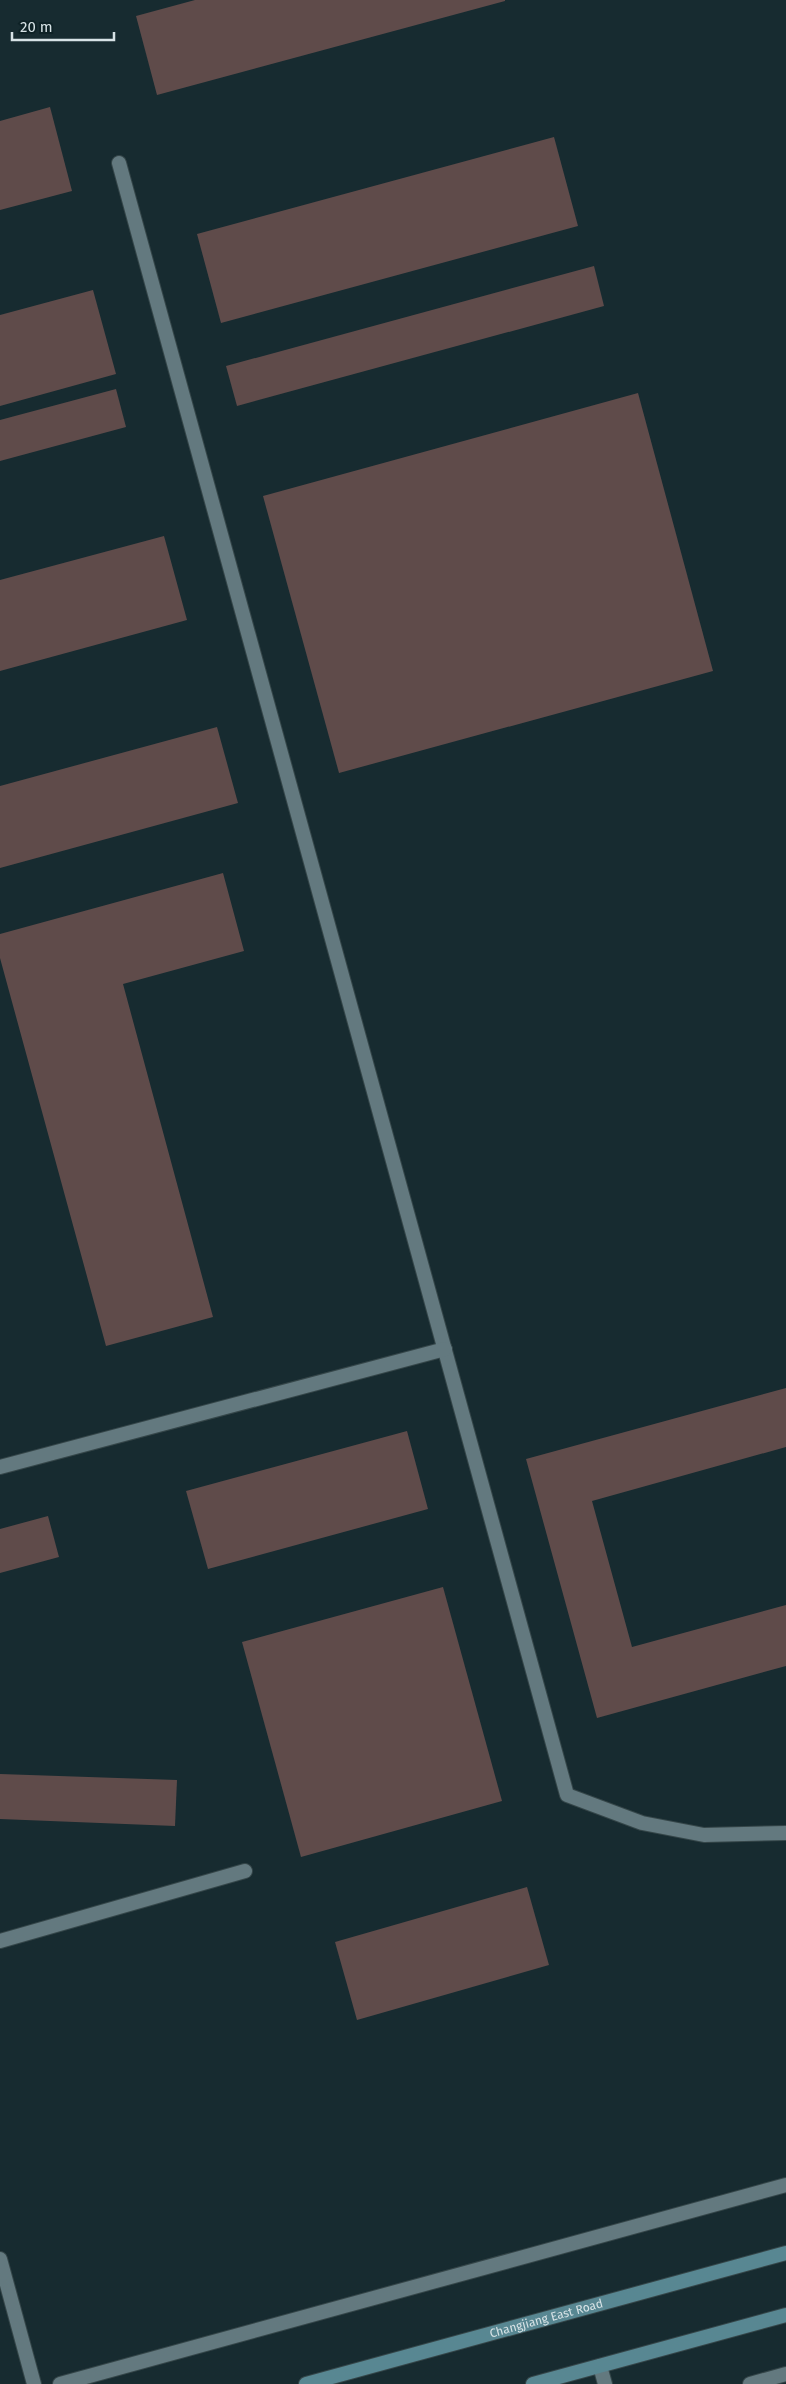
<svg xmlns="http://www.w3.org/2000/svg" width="786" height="2384" viewBox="0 0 786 2384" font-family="'Fira Sans',sans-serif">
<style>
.building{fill:#5f4b4a}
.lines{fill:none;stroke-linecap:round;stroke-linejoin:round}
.service-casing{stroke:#354649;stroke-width:16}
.minor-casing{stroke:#354649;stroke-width:16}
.secondary-casing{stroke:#354649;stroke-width:16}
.service{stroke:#63797f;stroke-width:14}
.minor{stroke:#63797f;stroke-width:14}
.secondary{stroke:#588792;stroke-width:14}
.labels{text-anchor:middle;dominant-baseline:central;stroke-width:4;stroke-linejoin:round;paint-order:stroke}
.street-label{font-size:12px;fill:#d7e3e6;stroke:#0e2226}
</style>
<rect width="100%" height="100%" fill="#172b30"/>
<g class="building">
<polygon points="195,0 505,0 505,1 157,95 136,16"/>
<polygon points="50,107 72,191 0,210 0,121"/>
<polygon points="554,137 578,226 221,323 197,234"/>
<polygon points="594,266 604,306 237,406 226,366"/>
<polygon points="93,290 116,374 0,406 0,315"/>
<polygon points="116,389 126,427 0,461 0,420"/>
<polygon points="638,393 713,671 339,773 263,496"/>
<polygon points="164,536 187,620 0,671 0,580"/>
<polygon points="217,727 238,803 0,868 0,786"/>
<polygon points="223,873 244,951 123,984 213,1317 106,1346 0,958 0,934"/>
<polygon points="786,1388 786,1447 592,1501 632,1647 786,1605 786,1666 597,1718 526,1459"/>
<polygon points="407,1431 428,1509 208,1569 186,1491"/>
<polygon points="48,1516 59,1557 0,1573 0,1529"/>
<polygon points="443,1587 502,1801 301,1857 242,1642"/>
<polygon points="0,1774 177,1780 175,1826 0,1819"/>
<polygon points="527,1887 549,1965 357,2020 335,1942"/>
</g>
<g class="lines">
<g class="service-casing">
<g id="service">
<polyline points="119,163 567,1795 642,1823 704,1835 786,1833"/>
<polyline points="0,1467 445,1349"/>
<polyline points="0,1941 245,1871"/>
<polyline points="0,2259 34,2384"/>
<polyline points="600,2366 605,2384"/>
</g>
</g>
<g class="minor-casing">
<g id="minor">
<polyline points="60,2384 786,2185"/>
<polyline points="750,2384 786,2374"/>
</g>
</g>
<g class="secondary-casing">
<g id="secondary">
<path id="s1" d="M306,2384L786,2253"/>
<polyline points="533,2384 786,2315"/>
</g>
</g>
<use href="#service" class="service"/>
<use href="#minor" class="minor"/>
<use href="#secondary" class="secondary"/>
</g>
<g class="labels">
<g class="street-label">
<text stroke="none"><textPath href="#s1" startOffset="249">Changjiang East Road</textPath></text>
</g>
</g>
<path d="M12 32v8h102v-8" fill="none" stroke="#d7e3e6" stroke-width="2.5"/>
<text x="20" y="32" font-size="15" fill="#d7e3e6" stroke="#0e2226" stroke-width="4" paint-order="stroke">20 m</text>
</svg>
